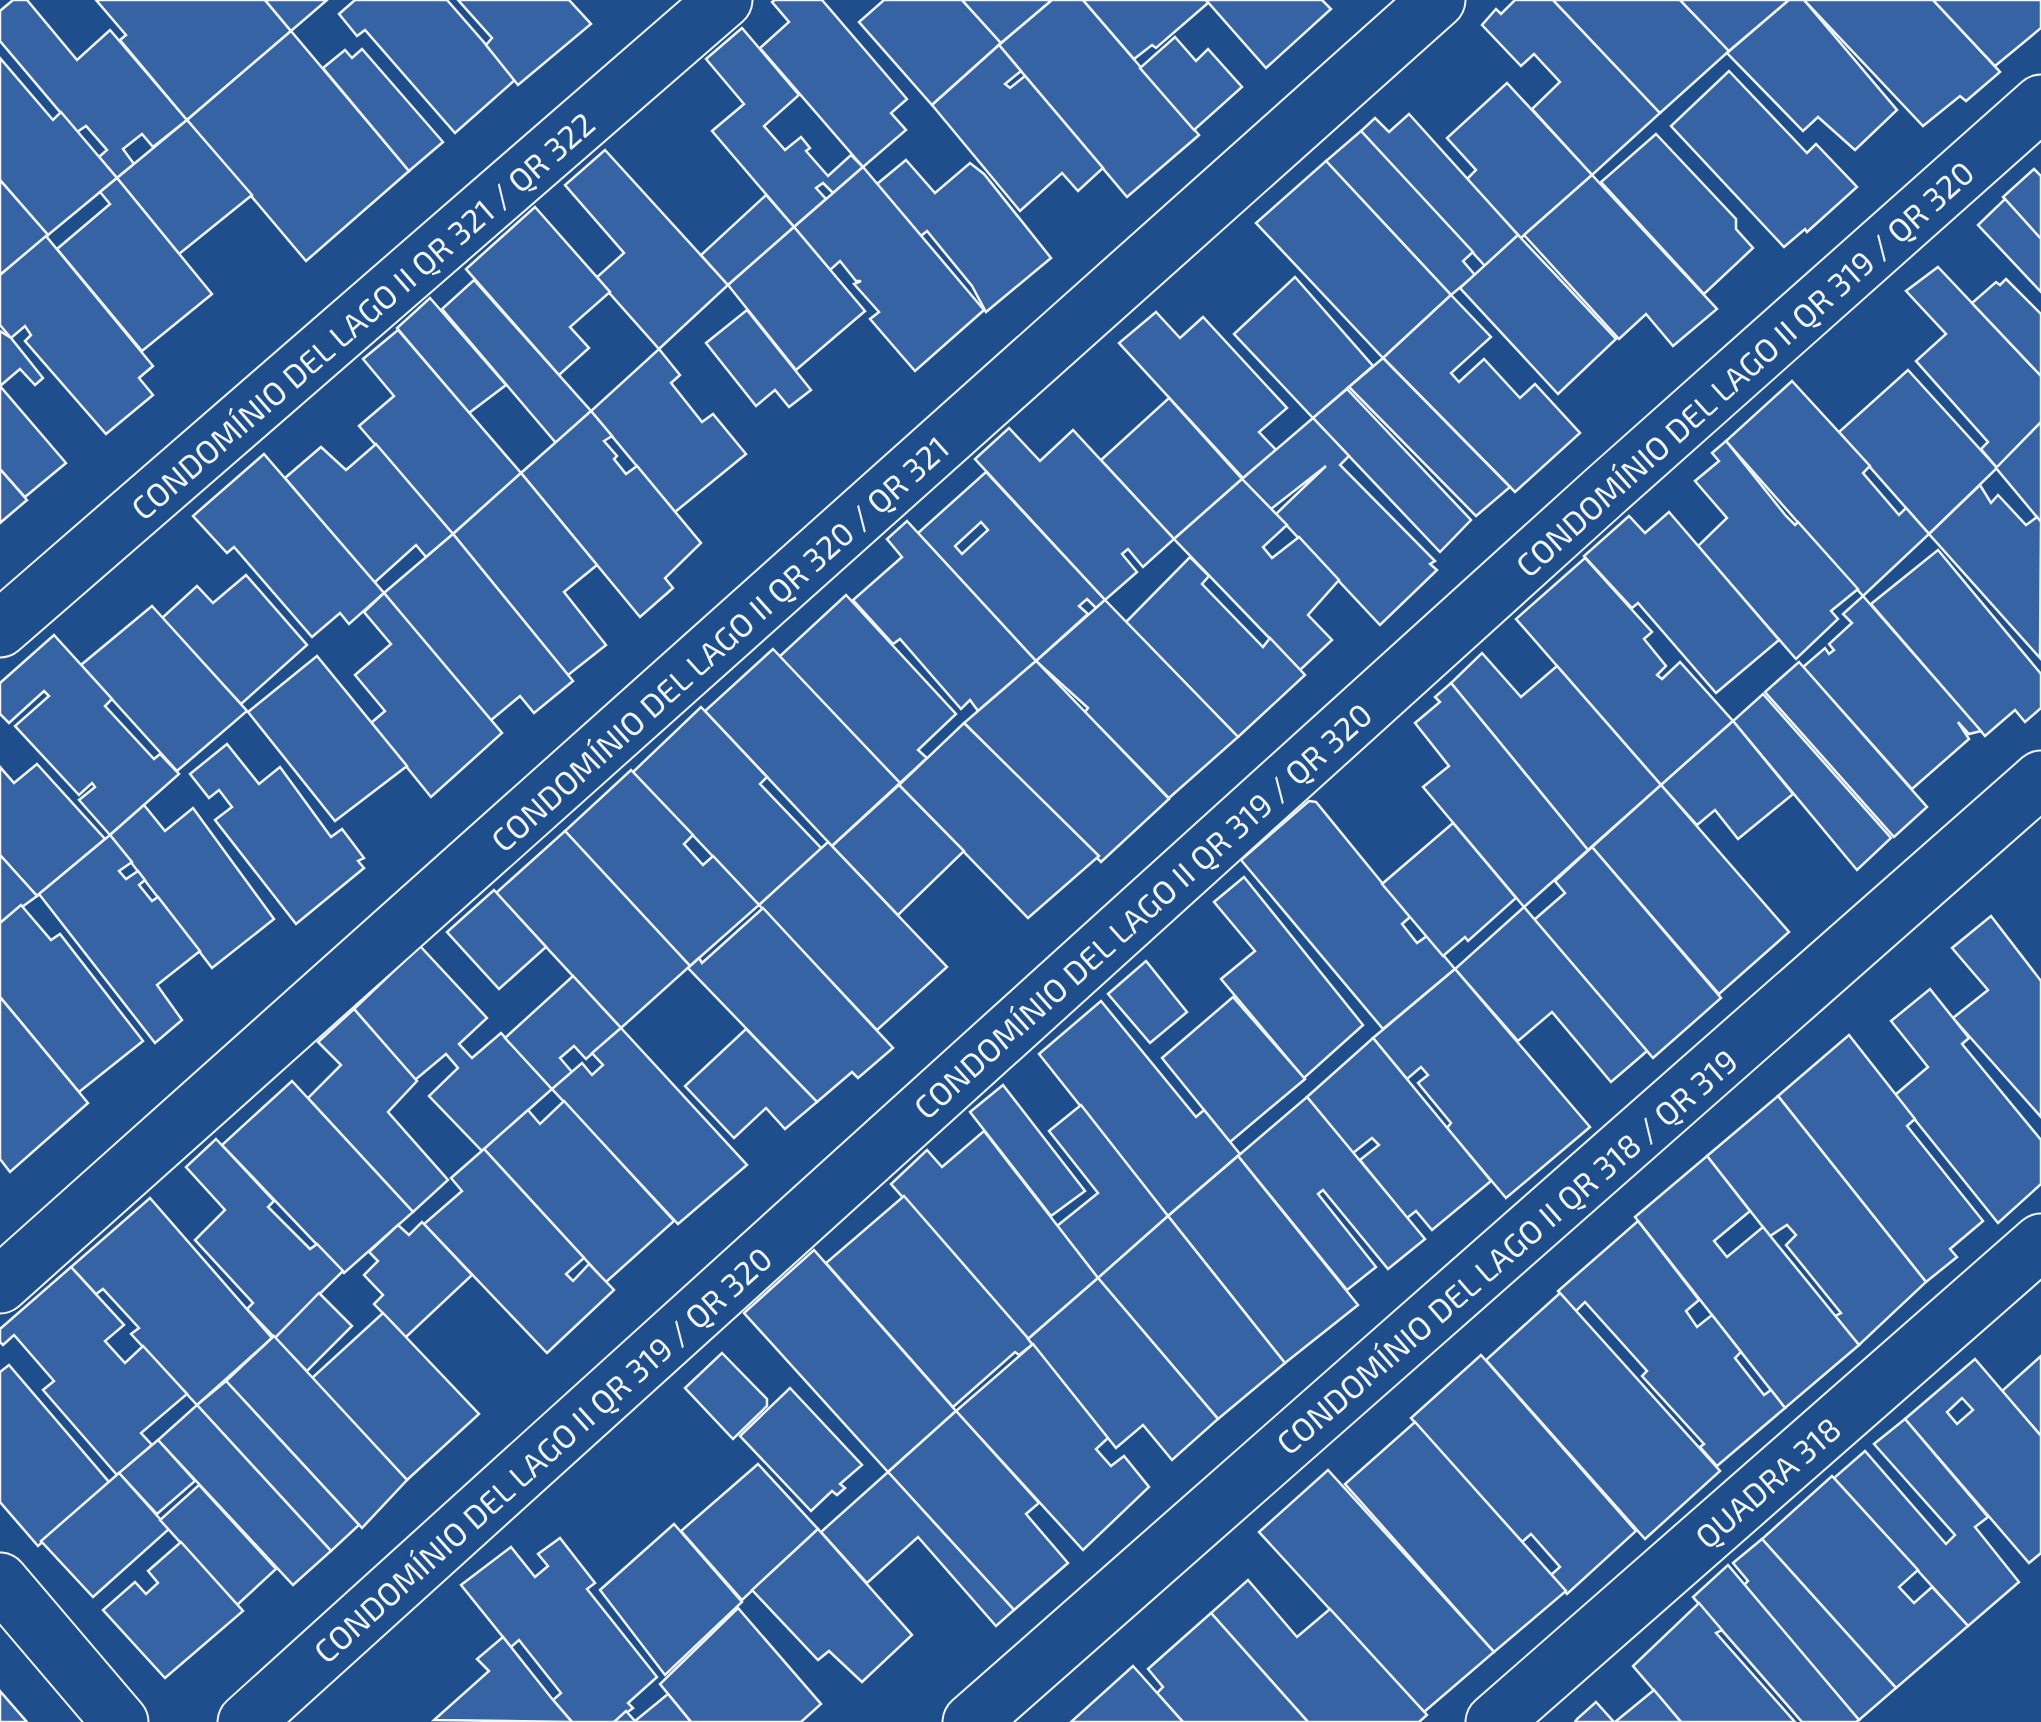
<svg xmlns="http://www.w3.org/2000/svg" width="2041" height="1722" viewBox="0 0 2041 1722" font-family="'Exo 2',sans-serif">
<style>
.building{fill:#3563a3;stroke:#f2f6ff;stroke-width:2.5;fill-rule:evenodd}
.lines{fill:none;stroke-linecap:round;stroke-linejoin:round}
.minor-casing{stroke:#f2f6ff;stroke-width:59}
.minor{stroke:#1f4e8c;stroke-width:55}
.labels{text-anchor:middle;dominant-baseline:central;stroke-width:8;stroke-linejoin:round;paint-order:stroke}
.street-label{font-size:32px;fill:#f2f6ff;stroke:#1f4e8c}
</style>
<rect width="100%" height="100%" fill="#1f4e8c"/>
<g class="building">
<polygon points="13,0 27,0 77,60 110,30 187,120 153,147 142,134 123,149 134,164 117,178 99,157 107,150 86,126 77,132 0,41 0,11"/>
<polygon points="96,0 265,0 291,31 187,120 120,40 126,35"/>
<polygon points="265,0 327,0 291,31"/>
<polygon points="355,0 447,0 516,79 455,133 365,30 357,36 339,14"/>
<polygon points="458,0 569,0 591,24 518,85 486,45 492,38"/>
<polygon points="775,0 822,0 907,99 891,113 906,130 863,167 760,48 789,22 772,2"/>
<polygon points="884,0 962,0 1001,43 932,105 859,22"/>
<polygon points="962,0 1052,0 1001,43"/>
<polygon points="1052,0 1083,0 1199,135 1127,197 999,45"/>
<polygon points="1083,0 1206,0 1208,3 1156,48 1152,45 1134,59"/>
<polygon points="1206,0 1322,0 1331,9 1266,68"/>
<polygon points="1515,0 1553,0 1660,113 1592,175 1532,109 1560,82 1534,54 1521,66 1482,25 1496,9 1501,14"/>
<polygon points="1553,0 1680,0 1729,51 1660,113"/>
<polygon points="1680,0 1789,0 1729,51"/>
<polygon points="1789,0 1804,0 1897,110 1855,150 1818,117 1803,131 1727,53"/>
<polygon points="1804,0 1933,0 2000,72 1966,101 1960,96 1923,126"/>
<polygon points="1933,0 2041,0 2041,28 1995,66"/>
<polygon points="742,28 799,95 764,126 785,150 801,137 810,148 806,151 828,176 851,155 863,167 833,193 823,183 816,188 826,199 794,227 712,131 744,104 706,59"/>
<polygon points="291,31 409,171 306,261 187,120"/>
<polygon points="1175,37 1196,61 1208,49 1242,87 1194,130 1140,68"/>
<polygon points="999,45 1021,71 1005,84 1010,88 1025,76 1103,168 1078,191 1062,173 1020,211 932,105"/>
<polygon points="362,49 443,142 409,171 323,68 345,50 352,58"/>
<polygon points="0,58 53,120 61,112 117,178 48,235 0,180"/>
<polygon points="1729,71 1807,153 1816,144 1857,187 1807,232 1805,229 1784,247 1671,126"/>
<polygon points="1507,83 1592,175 1521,238 1467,179 1476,170 1447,138"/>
<polygon points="1409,114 1518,235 1485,266 1361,131 1375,118 1389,132"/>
<polygon points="187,120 252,195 179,254 117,178"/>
<polygon points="1361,131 1473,252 1463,261 1475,275 1451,295 1326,161"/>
<polygon points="1656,134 1736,219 1736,229 1753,248 1704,294 1601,182"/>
<polygon points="605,150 728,285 659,349 596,278 624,253 565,185"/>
<polygon points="906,160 935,193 970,163 984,174 1051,258 986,312 972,286 927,231 921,236 877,184"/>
<polygon points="1326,161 1451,295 1383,358 1256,223"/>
<polygon points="863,167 984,310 915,371 870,319 879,312 854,284 861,281 856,281 840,261 830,270 794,227"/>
<polygon points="2034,169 2041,176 2041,239 2003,197"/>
<polygon points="1592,175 1717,309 1673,346 1646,314 1619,339 1524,235"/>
<polygon points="117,178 212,294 142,351 57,249 110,204 100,192"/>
<polygon points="0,180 48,235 0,275"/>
<polygon points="766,195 794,227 728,285 701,255"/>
<polygon points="2005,199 2041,239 2041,292 1978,225"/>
<polygon points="535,207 610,292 570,327 589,348 559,375 466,269"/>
<polygon points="794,227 865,311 796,370 728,285"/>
<polygon points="1518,235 1616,339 1558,394 1460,288"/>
<polygon points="46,236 153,366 139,378 153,395 106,434 25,341 31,335 25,326 11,338 0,325 0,275"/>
<polygon points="1938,267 2041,376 2041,422 1997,468 1981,449 1988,442 1916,361 1946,334 1906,291"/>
<polygon points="1295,277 1373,366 1313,418 1234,334"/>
<polygon points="2006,279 2041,314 2041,376 1972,303 1996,282 2000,285"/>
<polygon points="474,280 591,411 556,443 442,309"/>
<polygon points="1451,295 1491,337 1451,373 1459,382 1484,359 1520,398 1535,384 1580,433 1515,492 1383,358"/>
<polygon points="430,298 506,385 469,413 397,328"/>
<polygon points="747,310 811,390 789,407 775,390 756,406 706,343"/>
<polygon points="1156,312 1180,338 1203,317 1287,408 1259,432 1276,450 1243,478 1119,343"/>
<polygon points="398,330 521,473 453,534 359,426 394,396 363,359"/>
<polygon points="0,331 11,338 43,378 35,385 20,369 0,386"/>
<polygon points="659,349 680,375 671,383 702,422 713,414 746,454 675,512 591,411"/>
<polygon points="1383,358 1510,487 1476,516 1349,387"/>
<polygon points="1908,370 1997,468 1929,534 1839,432"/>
<polygon points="1792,381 1870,466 1863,473 1899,515 1906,508 1929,534 1863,596 1726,441"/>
<polygon points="0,386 66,463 25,497 0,469"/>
<polygon points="1347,389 1471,520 1440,552 1313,418"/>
<polygon points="1169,398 1242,479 1174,539 1101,460"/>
<polygon points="591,411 612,436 604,441 617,456 614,459 626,474 637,466 701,543 665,578 673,588 640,617 521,473"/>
<polygon points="1313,418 1349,456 1340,465 1435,561 1430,564 1437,570 1380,625 1276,514 1326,466 1271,509 1242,479"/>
<polygon points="2041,422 2041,522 1996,468"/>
<polygon points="1009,428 1040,461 1073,430 1174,539 1143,567 1128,549 1122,554 1137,572 1105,600 975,459"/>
<polygon points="1726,441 1786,516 1795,525 1798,522 1858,589 1831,611 1838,619 1796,659 1698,546 1727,518 1695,481 1719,461 1712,453"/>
<polygon points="376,444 453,534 426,557 416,545 374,583 285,478 321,447 346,470"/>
<polygon points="264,454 384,593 349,624 340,613 312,637 234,547 227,553 193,516"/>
<polygon points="0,469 27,500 0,523"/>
<path d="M986,472L1105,600L1096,608L1087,599L1079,606L1088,614L1036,661L918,533ZM981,522L988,530L962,554L955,546Z"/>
<polygon points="521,473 597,565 564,592 606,645 568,675 453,534"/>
<polygon points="1242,479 1287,525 1263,547 1272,558 1299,537 1339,580 1308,615 1332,640 1300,670 1174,539"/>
<polygon points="1980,485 1991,503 1998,495 2026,525 2037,517 2041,522 2040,658 1929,534"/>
<polygon points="1669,512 1779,640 1716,693 1638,603 1632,608 1584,556 1629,516 1645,533"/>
<polygon points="907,521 1036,661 978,711 970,700 961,709 900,639 893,644 853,600 902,557 887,539"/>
<polygon points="453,534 573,681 534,713 520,696 490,721 384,593"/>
<polygon points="1938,550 2041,674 2041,708 2025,722 2015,710 1985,736 1871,604"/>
<polygon points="1190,557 1209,576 1202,584 1263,647 1270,638 1305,675 1238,737 1126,622"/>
<polygon points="1585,558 1652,632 1644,639 1666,666 1657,675 1662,679 1680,662 1733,721 1661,785 1516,619"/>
<polygon points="246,575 307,645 241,704 162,618 197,586 213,603"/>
<polygon points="384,593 502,733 431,797 371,723 385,711 355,675 391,644 364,612"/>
<polygon points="846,595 956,714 918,750 927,758 900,783 779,657"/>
<polygon points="1863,596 1981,731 1969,734 1958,722 1969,739 1912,789 1803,667 1825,648 1829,654 1834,650 1829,644 1852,623 1843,614"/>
<polygon points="1105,600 1238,737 1169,798 1085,712 1088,708 1036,661"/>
<polygon points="152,606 247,711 177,771 81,665"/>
<polygon points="54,635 112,699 105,706 154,759 160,754 179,774 110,835 79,800 95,787 92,783 79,795 15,726 49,696 44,691 9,723 0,714 0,683"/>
<polygon points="773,649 900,783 832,846 705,711"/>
<polygon points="1482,653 1521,697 1557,666 1661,785 1588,850 1451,683"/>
<polygon points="317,656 407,766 335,821 248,712"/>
<polygon points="1036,661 1169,799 1101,862 964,723"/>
<polygon points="1799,662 1927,807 1894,837 1765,692"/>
<polygon points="1451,683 1588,850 1524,907 1423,787 1449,766 1415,723 1440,702 1435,697"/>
<polygon points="1763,694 1891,838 1857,870 1733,721"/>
<polygon points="701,707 767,777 760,784 822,849 759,905 633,772"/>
<polygon points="1733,721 1793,794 1738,839 1715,810 1697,825 1661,785"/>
<polygon points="964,723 1099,856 1028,918 899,785"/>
<polygon points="227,744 259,784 280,767 331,837 342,829 364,858 358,861 364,868 296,924 215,820 232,807 219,790 209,798 190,774"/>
<polygon points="37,764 105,839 37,896 0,855 0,767 14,783"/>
<polygon points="631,770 693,835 684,844 703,865 713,856 759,905 690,966 565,831"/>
<polygon points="899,785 964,851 898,915 832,846"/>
<polygon points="1661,785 1789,932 1719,994 1592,847"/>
<polygon points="1309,801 1316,802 1410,917 1402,924 1417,943 1427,936 1455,969 1383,1029 1241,860"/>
<polygon points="144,805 165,831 193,808 274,919 212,968 110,835"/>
<polygon points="1453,823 1516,898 1468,941 1465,937 1443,956 1382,884"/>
<polygon points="565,831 690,966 621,1028 496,893"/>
<polygon points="110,835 132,862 119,871 126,879 138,871 145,880 139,885 152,901 158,897 200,951 157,985 182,1020 155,1043 39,894"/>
<polygon points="828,842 947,967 877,1030 759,905"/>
<polygon points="1592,847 1721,998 1653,1058 1534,920 1565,893 1555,881"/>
<polygon points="0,855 37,896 0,923"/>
<polygon points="1244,877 1363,1025 1304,1078 1221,979 1255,951 1214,902"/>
<polygon points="494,890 546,947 499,989 447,932"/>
<polygon points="21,905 51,940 60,934 143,1041 79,1092 0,997 0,923"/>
<polygon points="1524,907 1647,1051 1611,1082 1552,1012 1518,1041 1455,969"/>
<polygon points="763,908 893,1048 858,1078 852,1072 817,1102 688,968 699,958 702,963"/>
<polygon points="1991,916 2041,981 2041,1117 1953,1018 1988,990 1952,948"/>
<polygon points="420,946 487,1018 459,1044 472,1058 501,1033 552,1089 482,1151 429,1096 458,1068 446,1054 415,1080 354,1009"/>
<polygon points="1146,961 1187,1012 1150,1043 1108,994"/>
<polygon points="1455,969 1590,1127 1506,1198 1447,1128 1451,1123 1418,1083 1428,1075 1421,1067 1407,1079 1373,1038"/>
<polygon points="573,976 621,1028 586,1059 574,1046 560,1058 572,1072 552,1089 505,1038"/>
<polygon points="1930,989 1969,1038 1962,1044 2041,1140 2041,1184 1998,1223 1895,1095 1928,1067 1891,1021"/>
<polygon points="0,997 88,1103 10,1172 0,1159"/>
<polygon points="1233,997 1305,1079 1230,1142 1162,1058"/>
<polygon points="1101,1001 1196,1117 1204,1110 1240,1154 1168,1216 1039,1054"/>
<polygon points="354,1009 417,1081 388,1112 448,1180 413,1212 308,1098 341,1065 318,1042"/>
<polygon points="621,1028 747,1165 678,1224 552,1089 582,1063 592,1075 603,1065 592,1053"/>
<polygon points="746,1029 817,1102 785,1129 766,1108 734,1138 685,1086"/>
<polygon points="1849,1035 1915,1119 1907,1126 1983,1221 1950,1249 1957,1257 1926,1282 1778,1096"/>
<polygon points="1373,1038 1491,1181 1432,1230 1416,1211 1407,1218 1360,1160 1379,1145 1372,1138 1353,1153 1307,1097"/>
<polygon points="292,1081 413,1212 344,1273 222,1145"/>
<polygon points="1003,1085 1085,1191 1051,1216 970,1112"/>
<polygon points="1778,1096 1926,1282 1859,1345 1835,1316 1841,1313 1786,1245 1796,1235 1787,1225 1770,1236 1707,1156"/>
<polygon points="1307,1097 1425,1239 1388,1269 1323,1190 1318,1194 1376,1267 1347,1290 1238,1156"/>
<polygon points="564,1101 674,1221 606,1282 484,1149 528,1110 540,1124"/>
<polygon points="1081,1105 1168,1216 1098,1278 1057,1226 1098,1193 1049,1131"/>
<polygon points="984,1131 1098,1278 1028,1339 891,1184 927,1150 942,1167"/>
<polygon points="216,1139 274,1201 268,1207 310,1249 317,1244 343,1271 275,1338 247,1309 253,1303 195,1240 225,1210 186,1167"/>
<polygon points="484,1149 584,1258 566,1274 573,1281 589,1264 614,1290 547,1353 424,1224 462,1191 451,1178"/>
<polygon points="1238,1156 1358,1305 1285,1363 1168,1216"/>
<polygon points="1707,1156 1750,1211 1714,1241 1727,1257 1763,1227 1859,1345 1785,1408 1635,1217"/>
<polygon points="904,1196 1033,1344 1019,1355 1015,1352 953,1407 826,1263"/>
<polygon points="150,1198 272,1338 197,1405 131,1334 139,1328 103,1289 96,1294 71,1267"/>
<polygon points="1168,1216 1285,1363 1218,1419 1098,1278"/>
<polygon points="1638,1221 1699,1300 1686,1311 1697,1327 1712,1315 1741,1352 1735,1358 1764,1395 1771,1390 1785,1408 1717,1466 1700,1447 1704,1444 1642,1376 1647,1371 1585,1302 1576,1311 1558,1291"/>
<polygon points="422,1222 472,1275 406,1337 374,1304 383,1295 364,1275 378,1261 369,1252 398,1225 409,1235"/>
<polygon points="814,1250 956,1411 888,1472 744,1313"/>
<polygon points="71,1267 124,1325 105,1341 125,1363 143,1346 187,1394 141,1433 152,1445 117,1475 43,1390 54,1381 14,1335 3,1345 0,1342 0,1329"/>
<polygon points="1098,1278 1218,1419 1172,1460 1143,1425 1116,1448 1028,1339"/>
<polygon points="319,1293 352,1326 307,1371 275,1338"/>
<polygon points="1560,1293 1720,1471 1645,1539 1486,1360"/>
<polygon points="383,1313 479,1414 407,1480 312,1378"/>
<polygon points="274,1336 407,1480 362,1528 226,1381"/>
<polygon points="1033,1344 1108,1438 1096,1449 1111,1466 1124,1456 1149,1487 1083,1550 956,1411"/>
<polygon points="722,1353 767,1399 767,1406 733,1439 685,1388"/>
<polygon points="1481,1355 1636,1531 1567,1594 1551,1575 1560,1567 1531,1534 1522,1542 1411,1418"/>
<polygon points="2041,1356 2041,1436 2002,1391"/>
<path d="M1975,1359L2041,1436V1553L2029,1563L1905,1419ZM1962,1398L1973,1410L1957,1424L1947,1412Z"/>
<polygon points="9,1365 109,1482 38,1546 0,1502 0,1372"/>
<polygon points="226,1381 359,1525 331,1551 197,1405"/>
<polygon points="790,1388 862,1465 840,1484 845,1488 837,1495 832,1491 811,1511 740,1436"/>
<polygon points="197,1405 331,1551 293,1585 158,1440"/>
<polygon points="956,1411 1039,1503 1026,1514 1068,1563 1014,1610 888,1472"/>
<polygon points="1905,1419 1988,1517 1975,1527 2019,1582 1968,1626 1834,1478 1865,1451 1946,1544 1955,1535 1874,1444"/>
<polygon points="1415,1422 1566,1591 1494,1652 1345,1484"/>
<polygon points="158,1440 195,1481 157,1514 119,1473"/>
<polygon points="758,1464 818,1529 742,1600 681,1531"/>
<polygon points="1328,1470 1494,1652 1424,1712 1259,1532"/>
<polygon points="888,1472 1014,1610 996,1626 918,1537 867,1583 821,1532"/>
<polygon points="119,1473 169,1529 93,1597 41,1541"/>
<polygon points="1832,1476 1918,1570 1899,1587 1914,1603 1932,1587 1968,1626 1896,1688 1762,1539"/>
<polygon points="199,1485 276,1569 237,1605 160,1520"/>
<polygon points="674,1524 742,1602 665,1675 600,1590"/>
<polygon points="818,1529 912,1635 862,1682 829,1651 818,1660 752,1590"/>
<polygon points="560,1538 595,1583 587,1589 657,1677 628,1703 633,1708 614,1722 572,1722 553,1700 561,1693 519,1640 511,1647 461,1585 511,1547 535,1577 548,1566 538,1554"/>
<polygon points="1762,1539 1896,1688 1859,1720 1744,1585 1748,1581 1733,1563"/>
<polygon points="181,1542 243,1611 165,1678 103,1610 135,1582 146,1594 158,1583 148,1571"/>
<polygon points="1728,1565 1859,1720 1856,1722 1802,1722 1693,1597"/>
<polygon points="1248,1580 1297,1637 1330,1609 1427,1715 1419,1722 1308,1722 1211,1613"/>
<polygon points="1699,1603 1722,1630 1716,1633 1795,1722 1681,1722 1633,1666"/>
<polygon points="738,1608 821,1704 801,1722 691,1722 660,1684"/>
<polygon points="1211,1613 1308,1722 1183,1722 1157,1693 1163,1687 1148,1669"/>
<polygon points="503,1637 553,1700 572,1722 434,1720 489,1671 477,1659"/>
<polygon points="1133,1666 1183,1722 1071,1722"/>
<polygon points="1654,1690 1681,1722 1615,1722"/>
<polygon points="0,1691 27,1722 0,1722"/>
<polygon points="668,1694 691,1722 614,1722 626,1711 635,1721"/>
<polygon points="1596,1702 1614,1722 1575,1722 1577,1719"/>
</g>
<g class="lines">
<g class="minor-casing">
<g id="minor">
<polyline points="0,629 724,0"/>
<polyline points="0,1285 1437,0"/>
<polyline points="0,1581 120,1722"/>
<polyline points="246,1722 1604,492 2041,103"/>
<polyline points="971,1722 2041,779"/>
<polyline points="1494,1722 2041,1242"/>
</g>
</g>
<use href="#minor" class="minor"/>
</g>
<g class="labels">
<g class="street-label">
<text transform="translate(362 315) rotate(-41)">CONDOMÍNIO DEL LAGO II QR 321 / QR 322</text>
<text transform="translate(1744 368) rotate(-42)">CONDOMÍNIO DEL LAGO II QR 319 / QR 320</text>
<text transform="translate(719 643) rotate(-42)">CONDOMÍNIO DEL LAGO II QR 320 / QR 321</text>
<text transform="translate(1142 910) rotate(-42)">CONDOMÍNIO DEL LAGO II QR 319 / QR 320</text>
<text transform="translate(1506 1251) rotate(-41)">CONDOMÍNIO DEL LAGO II QR 318 / QR 319</text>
<text transform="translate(542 1454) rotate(-42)">CONDOMÍNIO DEL LAGO II QR 319 / QR 320</text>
<text transform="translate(1767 1482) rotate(-41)">QUADRA 318</text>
</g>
</g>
</svg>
